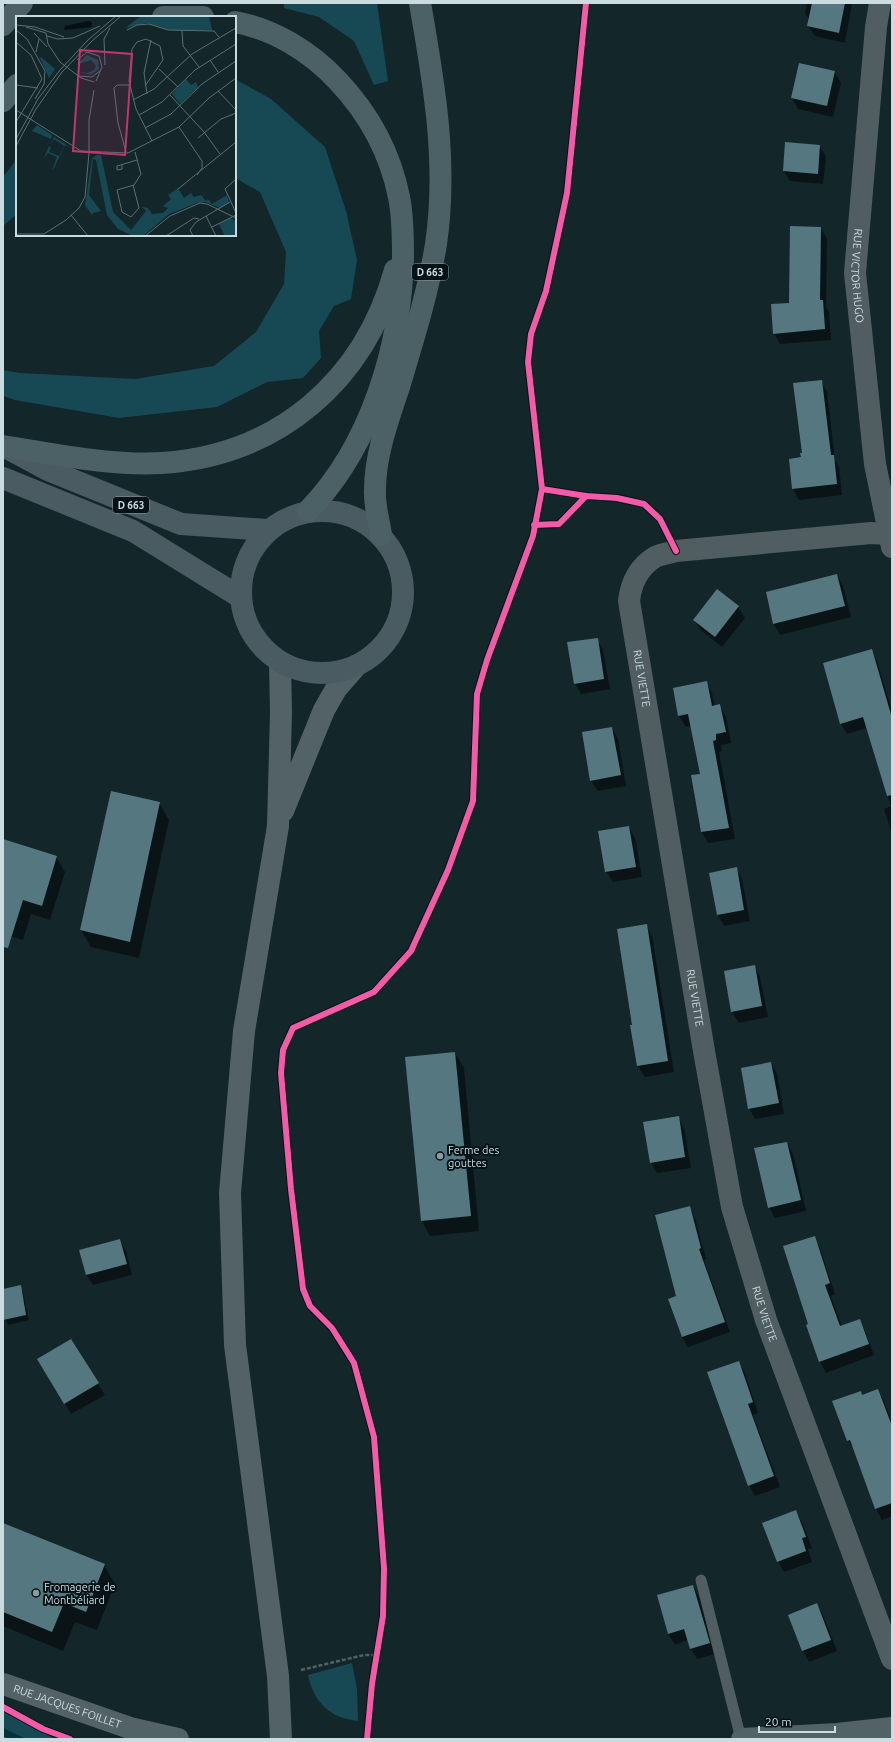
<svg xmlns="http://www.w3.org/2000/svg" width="895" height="1742" viewBox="0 0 895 1742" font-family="Ubuntu,sans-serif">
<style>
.built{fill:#06323b}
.green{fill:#164954}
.shadow{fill:#0007}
.building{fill:#557880}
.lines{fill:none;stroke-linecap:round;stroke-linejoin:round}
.path{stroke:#546164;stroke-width:2.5;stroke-dasharray:4 2;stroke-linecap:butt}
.lane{stroke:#515e61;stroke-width:11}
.street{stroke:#515e61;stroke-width:22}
.secondary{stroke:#536266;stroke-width:22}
.primary{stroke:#4a5c61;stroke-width:22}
.highway{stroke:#4b6166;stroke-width:22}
.cycleway-casing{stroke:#051215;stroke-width:8}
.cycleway{stroke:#f35aa7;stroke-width:6}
.poi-dot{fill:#8a9ca0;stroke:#051215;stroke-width:1.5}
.labels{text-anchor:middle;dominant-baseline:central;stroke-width:4;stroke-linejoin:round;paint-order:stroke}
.shield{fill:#051215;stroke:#8f9fa3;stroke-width:1}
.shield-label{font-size:10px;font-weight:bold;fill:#cadce0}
.street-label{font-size:11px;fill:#cadce0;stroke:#051215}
.poi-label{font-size:11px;fill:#cadce0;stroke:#051215;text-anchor:start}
.inset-road{fill:none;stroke:#5c6f73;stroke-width:1}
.view{fill:#c3356f;fill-opacity:0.15;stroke:#c3356f;stroke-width:2}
.inset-edge{fill:none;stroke:#cadce0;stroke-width:2}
</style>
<rect width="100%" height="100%" fill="#13262a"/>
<polygon class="built" points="3,1728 26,1739 3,1739"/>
<g class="green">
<polygon points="284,3 377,3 388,81 374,85 354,41 319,17 284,8"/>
<polygon points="235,79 271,99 325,147 346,211 357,260 351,299 334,306 319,331 321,358 303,378 267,382 217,407 119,418 15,400 3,396 3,370 20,373 135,379 214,366 256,332 284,284 286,252 260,192 235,178"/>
<polygon points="17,159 17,214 3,226 3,177"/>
<path d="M352,1663L357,1689L358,1721C330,1718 314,1703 308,1675Z"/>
<polygon points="3,1711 12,1714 30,1726 56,1739 26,1739 3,1728"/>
</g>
<g class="shadow">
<polygon points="807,3 852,3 845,43 815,36 808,26 810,21 805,13"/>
<polygon points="835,72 841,83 833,117 798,109 792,98"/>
<polygon points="820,146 826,157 823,184 790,181 784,171"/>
<polygon points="821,228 827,239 826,307 829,312 831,340 780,344 774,333 790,304"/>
<polygon points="821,381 827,392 835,460 839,467 842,495 799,500 793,489 802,458"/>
<polygon points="837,575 843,586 851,617 780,635 774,624"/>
<polygon points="718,590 738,607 745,618 722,647 701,630 694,620"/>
<polygon points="597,639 603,650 610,689 581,694 575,683"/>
<polygon points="871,650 877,661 892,711 892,834 884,809 891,806 867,728 847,734 841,724"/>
<polygon points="706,682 712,693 715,707 719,706 726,716 731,743 721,745 722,751 719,752 735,839 708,843 702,832 692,776 701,774 692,726 686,727 679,716 674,689"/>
<polygon points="612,728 618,739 626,786 598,791 591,781"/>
<polygon points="112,792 159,803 169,820 139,958 91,947 81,930"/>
<polygon points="629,827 635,838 642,877 613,882 606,871"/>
<polygon points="3,840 56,857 65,872 50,920 31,914 23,940 3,934"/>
<polygon points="736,868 742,879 750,921 724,926 718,915 710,873"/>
<polygon points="646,925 652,936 674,1072 645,1077 638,1066"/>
<polygon points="754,966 760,977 768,1017 739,1023 732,1012"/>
<polygon points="455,1053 464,1068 479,1231 430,1236 422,1221"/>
<polygon points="771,1063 777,1074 784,1114 755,1119 749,1108"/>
<polygon points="678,1117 684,1128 691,1168 657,1173 651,1162"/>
<polygon points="787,1143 793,1154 806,1211 775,1218 769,1207"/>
<polygon points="689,1207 695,1218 706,1259 704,1260 730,1332 688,1347 682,1337 677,1296"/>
<polygon points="814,1237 820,1248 835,1294 831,1296 842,1327 859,1320 865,1331 874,1355 826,1373 820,1362 807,1326 809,1325"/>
<polygon points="120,1241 126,1251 132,1275 93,1285 86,1275"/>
<polygon points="20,1287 23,1292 29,1320 8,1325 3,1310 3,1290"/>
<polygon points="71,1340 105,1395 71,1414 44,1370"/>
<polygon points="738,1362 745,1373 758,1413 753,1415 780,1487 755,1496 749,1485"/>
<polygon points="877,1390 884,1401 892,1423 892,1516 882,1520 876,1509 855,1451 848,1440 860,1392 863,1396"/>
<polygon points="796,1512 802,1522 812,1548 808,1549 812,1562 784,1572 778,1561"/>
<polygon points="3,1524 104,1565 115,1584 97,1630 75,1622 63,1651 3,1626"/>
<polygon points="693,1586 699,1597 715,1654 697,1659 691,1649 688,1640 675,1645 668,1634 658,1596"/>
<polygon points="817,1605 823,1615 837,1651 809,1662 803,1651 789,1615"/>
</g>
<g class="building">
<polygon points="812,3 845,3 839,33 807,26"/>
<polygon points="799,63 835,71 827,106 791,98"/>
<polygon points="785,142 820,145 818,174 783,171"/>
<polygon points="790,226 821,227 820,300 823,300 825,329 773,334 771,304 789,303"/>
<polygon points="822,380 831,455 834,455 837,484 792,489 789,459 801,457 800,453 802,453 793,383"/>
<polygon points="837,574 845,606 773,624 766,592"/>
<polygon points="717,589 739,606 715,637 693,620"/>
<polygon points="598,638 604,679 574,684 567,642"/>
<polygon points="872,649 892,718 892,795 887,796 863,717 840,724 823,663"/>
<polygon points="707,681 712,706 720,704 726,732 716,734 716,740 713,741 729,828 701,832 691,775 700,774 688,714 678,716 673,688"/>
<polygon points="612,727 621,775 590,781 582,732"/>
<polygon points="111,791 160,802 130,942 80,930"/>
<polygon points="629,826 636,867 605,872 598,831"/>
<polygon points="3,839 57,856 42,906 23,900 8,948 3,947"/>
<polygon points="737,867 744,910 717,915 709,873"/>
<polygon points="647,924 668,1061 637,1066 630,1025 632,1025 617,929"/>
<polygon points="755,965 762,1006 731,1012 724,971"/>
<polygon points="455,1052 471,1216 421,1221 405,1057"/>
<polygon points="771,1062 779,1103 748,1109 741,1068"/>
<polygon points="679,1116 685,1157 650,1163 643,1122"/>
<polygon points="787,1142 801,1200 768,1208 754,1148"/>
<polygon points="690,1206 701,1248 699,1249 725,1322 682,1337 668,1299 676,1296 655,1215"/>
<polygon points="815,1236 830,1283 825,1285 840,1326 860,1319 869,1344 819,1362 806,1325 808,1324 783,1246"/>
<polygon points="120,1239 127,1264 86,1275 79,1250"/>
<polygon points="21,1285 26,1315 3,1320 3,1289"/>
<polygon points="71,1339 99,1383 64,1404 37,1359"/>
<polygon points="739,1361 753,1402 748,1404 774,1476 748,1486 707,1372"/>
<polygon points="878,1389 892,1426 892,1503 875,1509 850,1440 847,1441 832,1401 861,1391 862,1395"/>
<polygon points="796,1510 806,1537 802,1538 806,1551 777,1562 762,1523"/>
<polygon points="3,1523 105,1564 86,1612 64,1603 52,1632 3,1612"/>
<polygon points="693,1585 710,1643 690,1649 684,1629 668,1634 657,1595"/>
<polygon points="817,1603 831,1640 802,1651 788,1615"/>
</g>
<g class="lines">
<g class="path">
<polyline points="301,1670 364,1655 376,1655"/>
<polyline points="3,1738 6,1739"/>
</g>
<polyline class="lane" points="701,1580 741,1739"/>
<g class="street">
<path id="s1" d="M880,3L876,27L855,273L875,464L892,547"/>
<path id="s2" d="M889,534L871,533L676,551C670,553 661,554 655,557C639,567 631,583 629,601L704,1051L732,1207L766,1320L892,1659"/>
</g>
<g class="secondary">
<polyline points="280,662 281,713 278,826 244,1031 230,1193 235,1345 278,1676 281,1739"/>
<polyline points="283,811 324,710 336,689 356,666"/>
<path id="s3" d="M3,1684L130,1728L178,1739"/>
<polyline points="742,1739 837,1734 892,1728"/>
</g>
<g class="primary">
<polyline points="5,447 48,470 181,524 268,530"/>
<polyline points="3,478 133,531 240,597"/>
<circle cx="322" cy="592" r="81"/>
</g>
<g class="highway">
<polyline points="163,17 203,17"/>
<path d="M235,22C274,29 311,52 338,81C369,114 390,152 399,197C403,216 403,237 403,257C401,346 371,446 308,511"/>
<polyline points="3,25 22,3"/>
<polyline points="3,101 17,85"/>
<path d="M3,446C55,454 110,466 162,463C279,455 364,381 395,270"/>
<path d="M381,535C379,520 374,505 375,490C375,455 388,420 399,387C413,340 428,293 436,244C448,163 434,83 420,3"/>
</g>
<g class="cycleway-casing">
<g id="cycleway">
<polyline points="542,489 586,496 617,498 644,504 660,519 676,551"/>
<polyline points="534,525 559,524 586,496"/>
<polyline points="3,1707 43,1729 70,1739"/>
<polyline points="367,1739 372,1684 383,1616 384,1568 374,1437 354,1363 332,1328 310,1306 303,1289 291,1189 281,1073 283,1050 293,1028 374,992 411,951 448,870 473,801 477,694 487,660 533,536 542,489 528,362 531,334 546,291 567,193 586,3"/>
</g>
</g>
<use href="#cycleway" class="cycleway"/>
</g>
<g class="poi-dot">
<circle cx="440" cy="1156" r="4"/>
<circle cx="36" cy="1593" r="4"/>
</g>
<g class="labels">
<g class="shield">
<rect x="412" y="264" width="36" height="16" rx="3"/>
<rect x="113" y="497" width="36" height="16" rx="3"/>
</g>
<g class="shield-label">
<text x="430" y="272">D 663</text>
<text x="131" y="505">D 663</text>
</g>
<g class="street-label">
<text stroke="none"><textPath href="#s1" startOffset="274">RUE VICTOR HUGO</textPath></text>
<text stroke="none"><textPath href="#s2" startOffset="367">RUE VIETTE</textPath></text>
<text stroke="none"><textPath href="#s2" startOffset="691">RUE VIETTE</textPath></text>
<text stroke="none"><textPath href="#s2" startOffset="1015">RUE VIETTE</textPath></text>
<text stroke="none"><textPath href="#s3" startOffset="68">RUE JACQUES FOILLET</textPath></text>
</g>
<g class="poi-label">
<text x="448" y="1150">Ferme des<tspan x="448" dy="13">gouttes</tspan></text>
<text x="44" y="1587">Fromagerie de<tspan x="44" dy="13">Montbéliard</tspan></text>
</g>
</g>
<g transform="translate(16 16)">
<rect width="220" height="220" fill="#13262a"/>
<path d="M125,0H193L196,14H154L131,7L109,12ZM71,39L82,44L83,53L75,59L59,55L71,57L78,54L80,50L75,44L60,49ZM25,41L39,53L33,62L24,42ZM170,63L175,69L180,66L182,71L164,88L156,78ZM21,109L36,119L35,123L16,115ZM38,121L55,132L49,129L38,152L36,154L41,141L32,137L28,142L33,130L35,131L33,136L43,140L48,130L38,123L34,129ZM81,139H85L97,196L115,214L130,195L126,191L132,192L136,198L147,197L152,192L147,190L155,183L152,179L162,172L168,182L175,177L178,181L185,179L190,185L192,183L196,188L211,179L213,187L204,192L189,186L181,187L153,198L127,220H117L102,213L91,199L80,144L77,143L73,179L85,195L77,197L76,199L69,189L76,142ZM214,202L220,205V220H209L203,208Z" fill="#164954"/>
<path d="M73,5L76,7L75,11L48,14L49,10Z" fill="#031115"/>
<path class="inset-road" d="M0,9L19,11L48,21M10,11L30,17L32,28L44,46L65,62L78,66M0,14L11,23L29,55L28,68L19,83M111,14L121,9L133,8L152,14L198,15L203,21M166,15L167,30L183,51M18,17L31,31M31,20L42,23L57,22L84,10M0,26L15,39L26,63L0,106M20,36L23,23M61,44L71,36L83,40L86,51L80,65M194,44L202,56M89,49L88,23L94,12M143,53L162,71M63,60L76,61L85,54M0,69L22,72M129,70L147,44L144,30L130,23L121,26L116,33L113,65L120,93L136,125M202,75L220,94M131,78L128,57L135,24M154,79L188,116L204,138M117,84L138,73L176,38L220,12M0,94L65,135L112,137L163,111L193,82L220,62M123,99L146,86L179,54L220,28M163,111L186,145V152L181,159M129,112L155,98L186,68L220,45M182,122L205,103L220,97M0,123L22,83L44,54L72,24L100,0M0,130L20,93L46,56L76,25L105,0M110,136L102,107L98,72L101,69H113M73,137V104L78,74M106,148V153L101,154V150L121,144M220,163L209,173L220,197M117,169L123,192L115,201L106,196L101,174L118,169L125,158L119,136M162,173L220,126M55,199L72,220M190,200L200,220M196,211L220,199M0,218H28L50,204L63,192L69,181L73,137M129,220L154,200L184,187L191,188L220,202M150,220L178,202L183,203M177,220L174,214L180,206L214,186"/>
<path class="view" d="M64,34L116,38L109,139L57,135Z"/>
<rect width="220" height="220" class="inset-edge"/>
</g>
<rect width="895" height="1742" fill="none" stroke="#cadce0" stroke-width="8"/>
<path d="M759 1726v6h76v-6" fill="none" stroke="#cadce0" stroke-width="2"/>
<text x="765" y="1726" font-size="12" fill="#cadce0" stroke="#051215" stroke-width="3" paint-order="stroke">20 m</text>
</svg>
